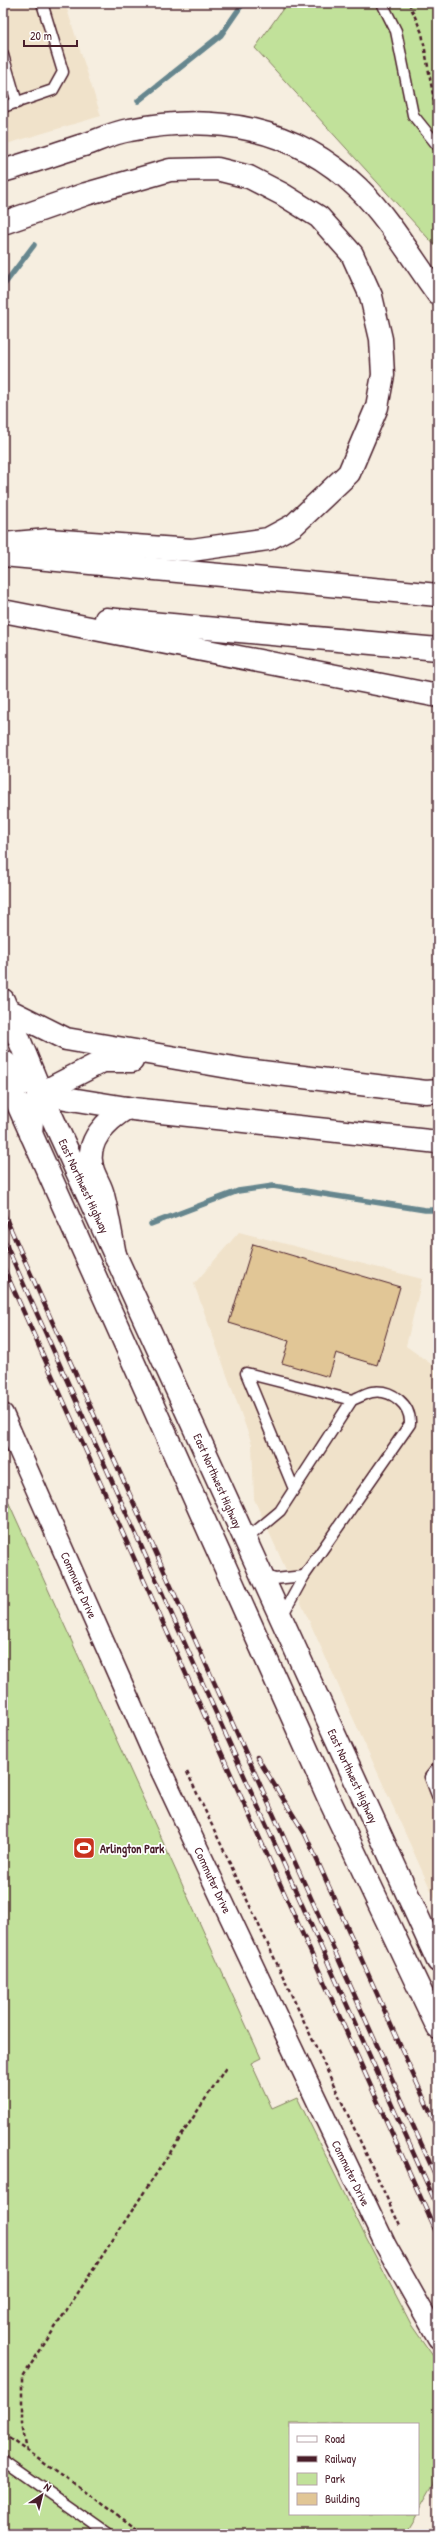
<svg xmlns="http://www.w3.org/2000/svg" width="441" height="2537" viewBox="0 0 441 2537" font-family="'Patrick Hand',sans-serif">
<style>
.built{fill:#f0e2ca}
.green{fill:#c1e19a;stroke:#868062}
.lines{fill:none;stroke-linecap:round;stroke-linejoin:round}
.stream{stroke:#66868e;stroke-width:5.5}
.building{fill:#e1c696;stroke:#4a1f2b}
.lane-casing{stroke:#4a1f2b;stroke-width:13}
.street-casing{stroke:#4a1f2b;stroke-width:23}
.primary-casing{stroke:#4a1f2b;stroke-width:25}
.highway-casing{stroke:#4a1f2b;stroke-width:25}
.path{stroke:#4a1f2b;stroke-width:2.5;stroke-dasharray:4 3;stroke-linecap:butt}
.lane{stroke:#fff;stroke-width:10}
.street{stroke:#fff;stroke-width:20}
.primary{stroke:#fff;stroke-width:22}
.highway{stroke:#fff;stroke-width:22}
.rail-casing{stroke:#4a1f2b;stroke-width:4.5}
.rail{stroke:#fff;stroke-width:3;stroke-dasharray:9;stroke-linecap:butt}
.labels{text-anchor:middle;dominant-baseline:central;stroke-width:3.5;stroke-linejoin:round;paint-order:stroke}
.street-label{font-size:12px;fill:#4a1f2b;stroke:#fff}
.poi-label{font-size:12px;font-weight:bold;fill:#4a1f2b;stroke:#fff;text-anchor:start}
</style>
<rect width="100%" height="100%" fill="#f6eee0"/>
<filter id="ink" filterUnits="userSpaceOnUse"><feTurbulence type="fractalNoise" baseFrequency=".025" numOctaves="2"/><feDisplacementMap in="SourceGraphic" scale="8" xChannelSelector="R" yChannelSelector="G"/><feConvolveMatrix kernelMatrix="1 2 1 2 8 2 1 2 1" color-interpolation-filters="sRGB"/></filter>
<g filter="url(#ink)">
<g class="built">
<polygon points="3,3 65,3 101,116 3,145"/>
<polygon points="239,1232 422,1279 406,1346 438,1369 438,1906 254,1499 252,1444 194,1284"/>
</g>
<g class="green">
<polygon points="287,3 438,3 438,249 255,48"/>
<polygon points="3,1490 261,2058 251,2063 272,2108 297,2097 366,2238 412,2326 438,2363 438,2476 418,2511 418,2424 290,2424 290,2514 417,2514 405,2534 3,2534"/>
</g>
<g class="lines">
<g class="stream">
<polyline points="138,101 221,35 241,6 246,3"/>
<polyline points="3,286 34,245"/>
<polyline points="151,1224 238,1191 273,1186 425,1210 438,1210"/>
</g>
</g>
<polygon class="building" points="253,1244 400,1287 377,1365 336,1353 329,1377 282,1363 289,1341 229,1323"/>
<g class="lines">
<g class="lane-casing">
<g id="lane">
<polyline points="382,3 396,31 413,115 438,146"/>
<polyline points="3,55 17,103"/>
<polyline points="3,107 53,90 63,72 42,3"/>
<polyline points="243,1537 256,1531 280,1511 352,1400 246,1373 294,1489"/>
<polyline points="263,1575 275,1579 304,1576"/>
<path d="M281,1618L304,1576L410,1424C411,1405 392,1389 372,1392C366,1393 358,1398 352,1400"/>
<polyline points="438,1767 430,1777 438,1798"/>
<polyline points="3,2460 108,2534"/>
</g>
</g>
<g class="street-casing">
<polyline id="street" points="3,1414 155,1758 306,2078 386,2246 438,2338"/>
</g>
<g class="primary-casing">
<g id="primary">
<polyline points="3,1000 41,1093 438,1961"/>
<polyline points="3,1071 330,1801 438,2028"/>
</g>
</g>
<g class="highway-casing">
<g id="highway">
<path d="M3,171C32,162 61,152 90,143C103,138 116,132 130,130C214,113 295,127 358,188C388,217 413,260 438,294"/>
<polyline points="3,223 86,194 170,170 217,169 249,177 282,194 319,217 352,254 371,296 381,339 383,375 377,407 349,473 294,525 268,539 192,550 48,540 3,544"/>
<polyline points="3,555 438,595"/>
<polyline points="3,611 438,696"/>
<polyline points="106,619 438,649"/>
<polyline points="8,1010 66,1039 246,1070 426,1092 438,1091"/>
<polyline points="3,1061 41,1093 71,1099 133,1109 438,1142"/>
<polyline points="31,1134 33,1107 41,1093 103,1061 132,1061"/>
<path d="M115,1255C111,1235 108,1215 103,1195C101,1185 94,1177 92,1167C85,1141 107,1120 127,1108"/>
</g>
</g>
<g class="path">
<polyline points="409,3 422,33 435,106 438,110"/>
<polyline points="187,1772 400,2226"/>
<polyline points="3,2434 144,2534"/>
<polyline points="27,2452 22,2423 22,2378 227,2066"/>
</g>
<use href="#lane" class="lane"/>
<use href="#street" class="street"/>
<use href="#primary" class="primary"/>
<use href="#highway" class="highway"/>
<g class="rail-casing">
<g id="rail">
<polyline points="3,1212 438,2181"/>
<polyline points="3,1238 438,2208"/>
<polyline points="3,1266 438,2236"/>
<polyline points="257,1757 305,1834 317,1860 438,2130"/>
</g>
</g>
<use href="#rail" class="rail"/>
</g>
</g>
<defs>
<g id="stadium-square" transform="scale(1.15)"><rect x="-9" y="-9" width="18" height="18" rx="4" fill="#c8321e" stroke="#fff"/><path d="M0-5a6.5 5 0 1 0 0 10a6.5 5 0 1 0 0-10ZM-3.5-1.8h7v3.6h-7Z" fill="#fff"/></g>
</defs>
<g fill-rule="evenodd">
<use href="#stadium-square" x="84" y="1848"/>
</g>
<g class="labels">
<g class="street-label">
<text transform="translate(84 1186) rotate(65)">East Northwest Highway</text>
<text transform="translate(218 1481) rotate(66)">East Northwest Highway</text>
<text transform="translate(79 1585) rotate(66)">Commuter Drive</text>
<text transform="translate(353 1776) rotate(65)">East Northwest Highway</text>
<text transform="translate(213 1880) rotate(65)">Commuter Drive</text>
<text transform="translate(351 2173) rotate(64)">Commuter Drive</text>
</g>
<g class="poi-label">
<text x="100" y="1848">Arlington Park</text>
</g>
</g>
<rect width="441" height="2537" fill="none" stroke="#fff" stroke-width="16"/>
<rect x="8" y="8" width="425" height="2521" fill="none" stroke="#4a1f2b" stroke-width="1.5" filter="url(#ink)"/>
<rect x="289" y="2423" width="130" height="92" fill="#ffffff" stroke="#b7a5aa"/>
<rect x="297" y="2436" width="20" height="6" fill="#ffffff" stroke="#b7a5aa"/>
<text x="325" y="2443" font-size="12" fill="#4a1f2b">Road</text>
<rect x="297" y="2456" width="20" height="6" fill="#4a1f2b" stroke="#b7a5aa"/>
<text x="325" y="2463" font-size="12" fill="#4a1f2b">Railway</text>
<rect x="297" y="2473" width="20" height="12" fill="#c1e19a" stroke="#b7a5aa"/>
<text x="325" y="2483" font-size="12" fill="#4a1f2b">Park</text>
<rect x="297" y="2493" width="20" height="12" fill="#e1c696" stroke="#b7a5aa"/>
<text x="325" y="2503" font-size="12" fill="#4a1f2b">Building</text>
<g transform="translate(42 2495) rotate(35)" stroke="#ffffff" stroke-width="3" paint-order="stroke">
<path d="M0-3L7 15L0 10L-7 15Z" fill="#4a1f2b"/>
<text y="-6" font-size="11" font-weight="bold" text-anchor="middle" fill="#4a1f2b">N</text>
</g>
<path d="M24 40v6h53v-6" fill="none" stroke="#4a1f2b" stroke-width="2"/>
<text x="30" y="40" font-size="12" fill="#4a1f2b" stroke="#ffffff" stroke-width="3" paint-order="stroke">20 m</text>
</svg>
